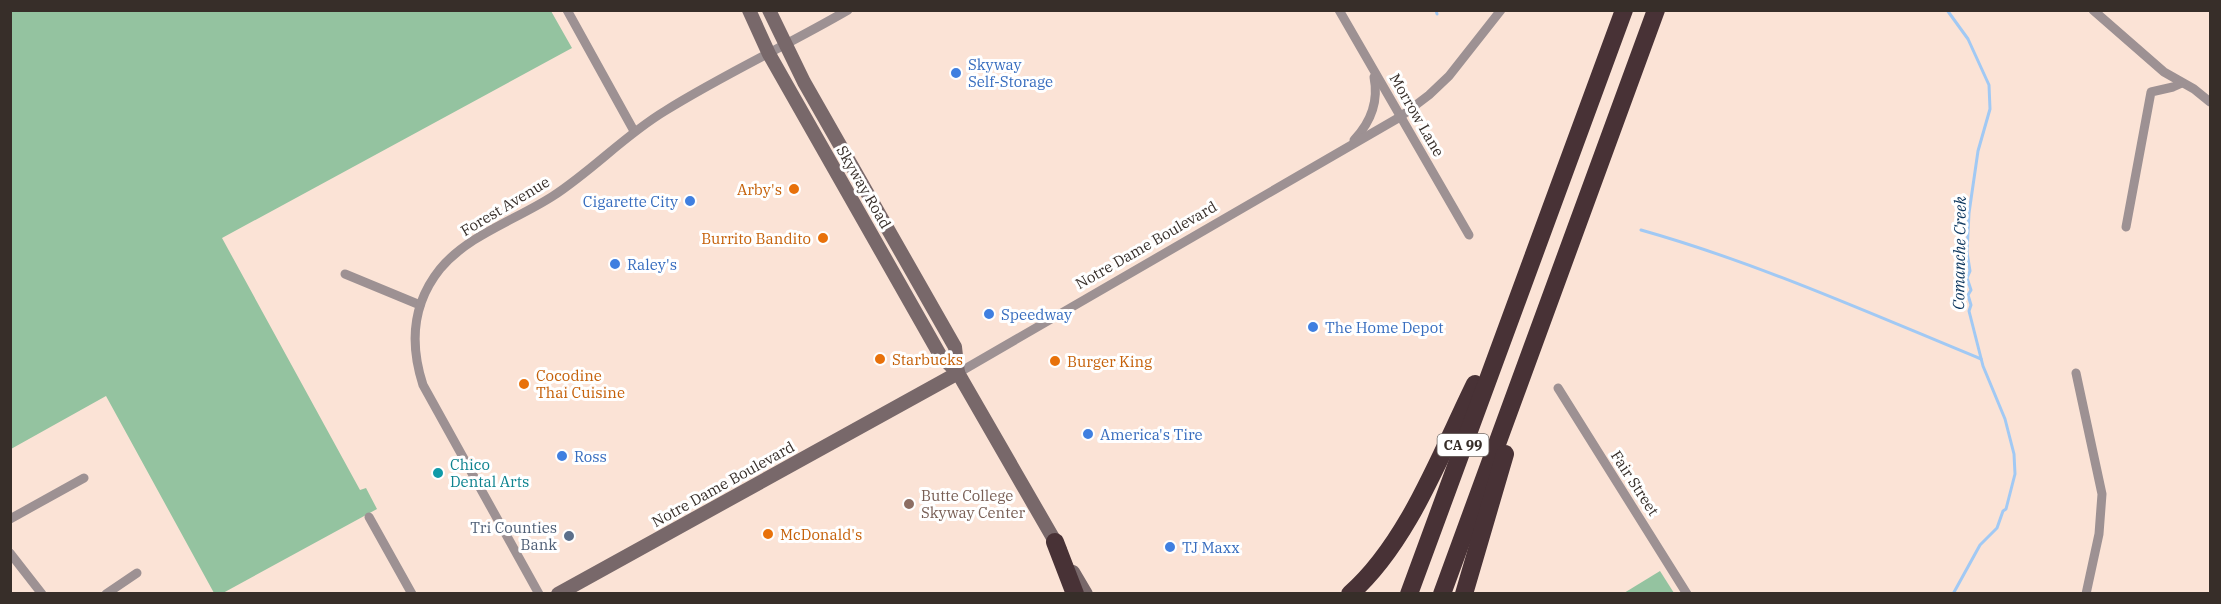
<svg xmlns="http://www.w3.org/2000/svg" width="2221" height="604" viewBox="0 0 2221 604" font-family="'IBM Plex Serif',serif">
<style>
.green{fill:#94c3a0}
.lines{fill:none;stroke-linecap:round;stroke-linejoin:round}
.stream{stroke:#a1c9f4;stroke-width:3}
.street{stroke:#9d9193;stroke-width:9}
.secondary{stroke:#78686a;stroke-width:14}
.highway{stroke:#483236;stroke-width:18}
.shop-dot{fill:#3f7fe0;stroke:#fff;stroke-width:2}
.food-dot{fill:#e8710a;stroke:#fff;stroke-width:2}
.culture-dot{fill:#0f9aa8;stroke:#fff;stroke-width:2}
.education-dot{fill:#8d6e63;stroke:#fff;stroke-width:2}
.service-dot{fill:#5c6f8a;stroke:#fff;stroke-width:2}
.labels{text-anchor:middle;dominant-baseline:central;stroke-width:6;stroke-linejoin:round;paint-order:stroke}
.shield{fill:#fff;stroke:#736d69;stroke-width:1.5}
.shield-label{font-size:14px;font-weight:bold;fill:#372e29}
.shop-label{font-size:15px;fill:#366cbe;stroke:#fff;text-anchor:start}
.street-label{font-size:15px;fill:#372e29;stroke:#fff}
.food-label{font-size:15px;fill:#c56008;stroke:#fff;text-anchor:start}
.culture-label{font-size:15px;fill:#0d838f;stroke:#fff;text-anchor:start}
.education-label{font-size:15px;fill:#785e54;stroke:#fff;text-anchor:start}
.service-label{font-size:15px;fill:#4e5e75;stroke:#fff;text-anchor:end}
.water-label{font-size:16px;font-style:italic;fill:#0b355d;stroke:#fff}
</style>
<rect width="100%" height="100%" fill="#fbe3d6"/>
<g class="green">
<polygon points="11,11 551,11 572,48 222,238 360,490 366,488 377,509 223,593 214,593 106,396 11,449"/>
<polygon points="1660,571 1674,593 1624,593"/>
</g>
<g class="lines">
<g class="stream">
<polyline points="1436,10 1437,14"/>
<polyline points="1947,10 1968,39 1989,85 1990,109 1978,151 1969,213 1967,252 1970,271 1967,278 1971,290 1968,295 1971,305 1969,311 1983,366 2005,419 2014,454 2015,474 2006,509 2003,511 1997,528 1980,545 1953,594"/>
<path d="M1641,230C1758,263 1869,313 1981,359"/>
</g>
<g class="street">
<polyline points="567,10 634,131"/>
<polyline points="1339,10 1469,235"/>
<polyline points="2093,10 2164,72 2194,89 2210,102"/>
<path d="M1354,140C1371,122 1379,102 1374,77"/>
<polyline points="2126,227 2151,92 2173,87 2182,83"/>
<polyline points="345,274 420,305"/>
<polyline points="958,373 1400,117 1429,95 1449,76 1501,10"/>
<polyline points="2076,373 2102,494 2099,534 2086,594"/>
<polyline points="1558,388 1687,594"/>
<polyline points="369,517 412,594"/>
<polyline points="10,519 84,478"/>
<polyline points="10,553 42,594"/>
<polyline points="106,594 137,573"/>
<path d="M539,594L423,385C410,345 412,304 440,269C468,235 516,220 553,196C593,170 625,135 665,111C724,74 788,45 848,10"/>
</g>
<g class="secondary">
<polyline points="749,10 769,54 940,355 958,373 1060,550"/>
<polyline points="769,10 804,82 955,347 958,373"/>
<polyline points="1073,572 1086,594"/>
<polyline points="558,594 958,373"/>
</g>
<g class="highway">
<polyline points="1055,542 1075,594"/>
<path d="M1350,594C1408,543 1441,453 1475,384"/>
<polyline points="1409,594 1624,10"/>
<polyline points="1442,594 1656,10"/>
<polyline points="1464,594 1505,454"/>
</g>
</g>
<g class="shop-dot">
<circle cx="956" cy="73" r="6"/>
<circle cx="690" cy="201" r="6"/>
<circle cx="615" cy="264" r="6"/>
<circle cx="989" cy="314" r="6"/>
<circle cx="1313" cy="327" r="6"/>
<circle cx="1088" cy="434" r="6"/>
<circle cx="562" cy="456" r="6"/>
<circle cx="1170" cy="547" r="6"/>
</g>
<g class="food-dot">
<circle cx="794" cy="189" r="6"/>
<circle cx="823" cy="238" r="6"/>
<circle cx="880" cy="359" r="6"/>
<circle cx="1055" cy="361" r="6"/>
<circle cx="524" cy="384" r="6"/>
<circle cx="768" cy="534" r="6"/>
</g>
<circle class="culture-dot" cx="438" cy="473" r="6"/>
<circle class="education-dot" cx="909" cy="504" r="6"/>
<circle class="service-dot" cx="569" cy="536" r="6"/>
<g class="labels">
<rect class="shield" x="1437.5" y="434" width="51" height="22" rx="4.5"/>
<g class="shield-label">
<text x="1463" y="445">CA 99</text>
</g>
<g class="shop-label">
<text x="968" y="64">Skyway<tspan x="968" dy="17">Self-Storage</tspan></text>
<text x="678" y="201" text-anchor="end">Cigarette City</text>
<text x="627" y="264">Raley's</text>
<text x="1001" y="314">Speedway</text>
<text x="1325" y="327">The Home Depot</text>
<text x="1100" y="434">America's Tire</text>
<text x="574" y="456">Ross</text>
<text x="1182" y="547">TJ Maxx</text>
</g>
<g class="street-label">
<text transform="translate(1417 115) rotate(60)">Morrow Lane</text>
<text transform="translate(864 187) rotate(60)">Skyway Road</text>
<text transform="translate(505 206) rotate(-31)">Forest Avenue</text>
<text transform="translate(1146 245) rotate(-30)">Notre Dame Boulevard</text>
<text transform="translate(1635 483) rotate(57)">Fair Street</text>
<text transform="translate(723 484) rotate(-29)">Notre Dame Boulevard</text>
</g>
<g class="food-label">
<text x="782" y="189" text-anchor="end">Arby's</text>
<text x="811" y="238" text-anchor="end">Burrito Bandito</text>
<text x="892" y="359">Starbucks</text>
<text x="1067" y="361">Burger King</text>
<text x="536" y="375">Cocodine<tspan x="536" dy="17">Thai Cuisine</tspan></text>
<text x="780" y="534">McDonald's</text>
</g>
<g class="culture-label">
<text x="450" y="464">Chico<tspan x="450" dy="17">Dental Arts</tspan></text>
</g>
<g class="education-label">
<text x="921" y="495">Butte College<tspan x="921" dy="17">Skyway Center</tspan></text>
</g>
<g class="service-label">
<text x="557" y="527">Tri Counties<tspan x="557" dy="17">Bank</tspan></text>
</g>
<g class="water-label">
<text transform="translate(1959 253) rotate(-89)">Comanche Creek</text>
</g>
</g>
<rect width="2221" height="604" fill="none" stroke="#372e29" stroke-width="24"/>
</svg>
